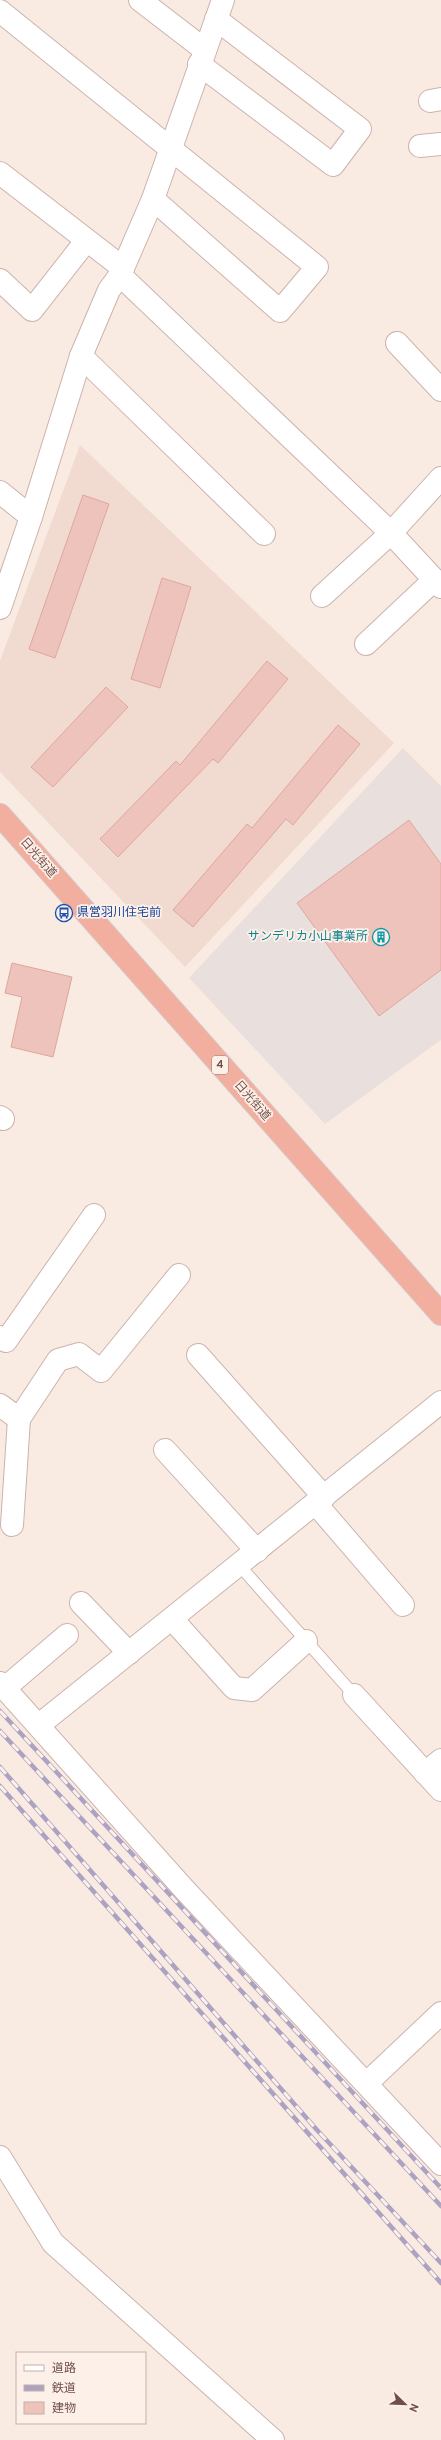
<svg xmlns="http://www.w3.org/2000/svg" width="441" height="2440" viewBox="0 0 441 2440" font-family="Overpass,'Noto Sans JP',sans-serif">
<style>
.residential{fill:#f1dbd1}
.industrial{fill:#e9e0dd}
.building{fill:#edc3bc;stroke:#dfa69d}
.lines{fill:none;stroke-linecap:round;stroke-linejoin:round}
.service-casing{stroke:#ccb3ad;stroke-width:13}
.minor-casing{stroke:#ccb3ad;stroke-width:24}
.trunk-casing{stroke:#d4cac9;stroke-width:24}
.service{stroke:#fff;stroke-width:11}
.minor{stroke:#fff;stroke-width:22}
.trunk{stroke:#f2ae9e;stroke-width:22}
.rail-casing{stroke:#aca2c2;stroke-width:4.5}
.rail{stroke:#fdf0e8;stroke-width:3;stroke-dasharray:9;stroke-linecap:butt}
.labels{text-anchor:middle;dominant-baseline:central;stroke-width:3.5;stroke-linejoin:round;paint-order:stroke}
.shield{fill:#fdf0e8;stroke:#9a7f7a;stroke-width:1}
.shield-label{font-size:11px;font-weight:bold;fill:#704f4b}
.street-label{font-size:12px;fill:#704f4b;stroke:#fdf0e8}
.transit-label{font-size:12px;fill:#164399;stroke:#fdf0e8;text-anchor:start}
.culture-label{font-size:12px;fill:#0d838f;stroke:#fdf0e8;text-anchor:end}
</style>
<rect width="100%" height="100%" fill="#faebe2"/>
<polygon class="residential" points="80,445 394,743 185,967 0,772 0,661"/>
<polygon class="industrial" points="403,748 441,786 441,1040 325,1124 189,978"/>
<g class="building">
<polygon points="83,495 109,504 55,658 29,649"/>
<polygon points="162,578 191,587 160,688 131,679"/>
<polygon points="267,661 288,679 218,763 213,759 118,857 100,839 176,761 180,765"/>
<polygon points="106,687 128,707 53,787 31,767"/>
<polygon points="338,725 360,744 293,825 286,819 193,927 173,910 247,824 252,828"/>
<polygon points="409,820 441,864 441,970 379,1016 297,903"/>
<polygon points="12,963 72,977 53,1057 11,1047 22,997 5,993"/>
</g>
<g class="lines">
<g class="service-casing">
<polyline id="service" points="240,1566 354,1695"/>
</g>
<g class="minor-casing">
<g id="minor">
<polyline points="140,0 205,50"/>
<polyline points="0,11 317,267 280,311 153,199"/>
<polyline points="199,64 333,165 360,129 216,19"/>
<polyline points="430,101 441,99"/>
<polyline points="420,146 441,144"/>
<polyline points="0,173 123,268"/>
<polyline points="120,275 391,533 441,587"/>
<polyline points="0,280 32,310 86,241"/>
<polyline points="397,343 441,390"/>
<polyline points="81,356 264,534"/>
<polyline points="0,492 31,517"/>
<polyline points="322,596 391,533 441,478"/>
<polyline points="0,608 31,517 81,356 109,290 120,275 153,199 223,0"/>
<polyline points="366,644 434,580"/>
<polyline points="0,1117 3,1119"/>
<polyline points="0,1337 6,1341 94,1215"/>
<polyline points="198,1355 324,1497"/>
<polyline points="0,1405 19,1419 58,1360 79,1354 101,1371 179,1275"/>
<polyline points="165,1450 257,1551"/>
<polyline points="316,1504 403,1605"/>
<polyline points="12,1525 19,1419"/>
<polyline points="81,1603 129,1653"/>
<polyline points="172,1619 234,1688 252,1690 306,1641"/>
<polyline points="0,1683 184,1889 441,2164"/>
<polyline points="5,1688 67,1635"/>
<polyline points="354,1695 441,1790"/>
<polyline points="39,1725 441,1402"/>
<polyline points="425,1773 441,1760"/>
<polyline points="367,2083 441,2013"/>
<polyline points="0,2157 53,2243 273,2440"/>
</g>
</g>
<g class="trunk-casing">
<polyline id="trunk" points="0,815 441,1314"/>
</g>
<use href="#service" class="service"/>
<use href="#minor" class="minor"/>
<use href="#trunk" class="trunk"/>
<g class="rail-casing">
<g id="rail">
<polyline points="0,1711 441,2188"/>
<polyline points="0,1731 441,2206"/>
<polyline points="0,1767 317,2130 441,2263"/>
<polyline points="0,1786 441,2283"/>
</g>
</g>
<use href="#rail" class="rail"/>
</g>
<defs>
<g id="bus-ring" transform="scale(0.9)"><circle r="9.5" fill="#fdf0e8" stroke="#1a4fb4" stroke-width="1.5"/><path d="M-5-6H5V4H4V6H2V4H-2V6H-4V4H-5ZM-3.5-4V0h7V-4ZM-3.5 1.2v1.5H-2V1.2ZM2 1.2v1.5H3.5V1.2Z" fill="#1a4fb4"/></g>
<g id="building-ring" transform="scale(0.9)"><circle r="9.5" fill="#fdf0e8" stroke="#0f9aa8" stroke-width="1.5"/><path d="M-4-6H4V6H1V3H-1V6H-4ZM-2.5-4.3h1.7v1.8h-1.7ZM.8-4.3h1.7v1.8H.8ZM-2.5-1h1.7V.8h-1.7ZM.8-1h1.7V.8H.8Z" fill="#0f9aa8"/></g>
</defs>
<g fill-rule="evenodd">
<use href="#bus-ring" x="64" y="913"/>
<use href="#building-ring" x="381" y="937"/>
</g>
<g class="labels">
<rect class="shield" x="212" y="1056" width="16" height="18" rx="3"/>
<g class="shield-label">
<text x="220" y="1065">4</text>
</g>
<g class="street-label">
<text transform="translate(38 858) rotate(49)">日光街道</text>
<text transform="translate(252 1101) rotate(49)">日光街道</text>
</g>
<g class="transit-label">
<text x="77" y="913">県営羽川住宅前</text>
</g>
<g class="culture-label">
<text x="368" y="937">サンデリカ小山事業所</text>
</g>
</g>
<rect x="16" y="2352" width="130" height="72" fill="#fdf0e8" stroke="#c5b0a9"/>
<rect x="24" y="2365" width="20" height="6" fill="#ffffff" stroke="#c5b0a9"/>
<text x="52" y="2372" font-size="12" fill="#704f4b">道路</text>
<rect x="24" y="2385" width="20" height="6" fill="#aca2c2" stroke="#c5b0a9"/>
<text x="52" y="2392" font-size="12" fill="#704f4b">鉄道</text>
<rect x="24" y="2402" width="20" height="12" fill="#edc3bc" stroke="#c5b0a9"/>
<text x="52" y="2412" font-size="12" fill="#704f4b">建物</text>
<g transform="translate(405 2404) rotate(113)" stroke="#fdf0e8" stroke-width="3" paint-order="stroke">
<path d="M0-3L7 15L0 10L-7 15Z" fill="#704f4b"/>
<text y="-6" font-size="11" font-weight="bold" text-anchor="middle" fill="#704f4b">N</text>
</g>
</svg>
